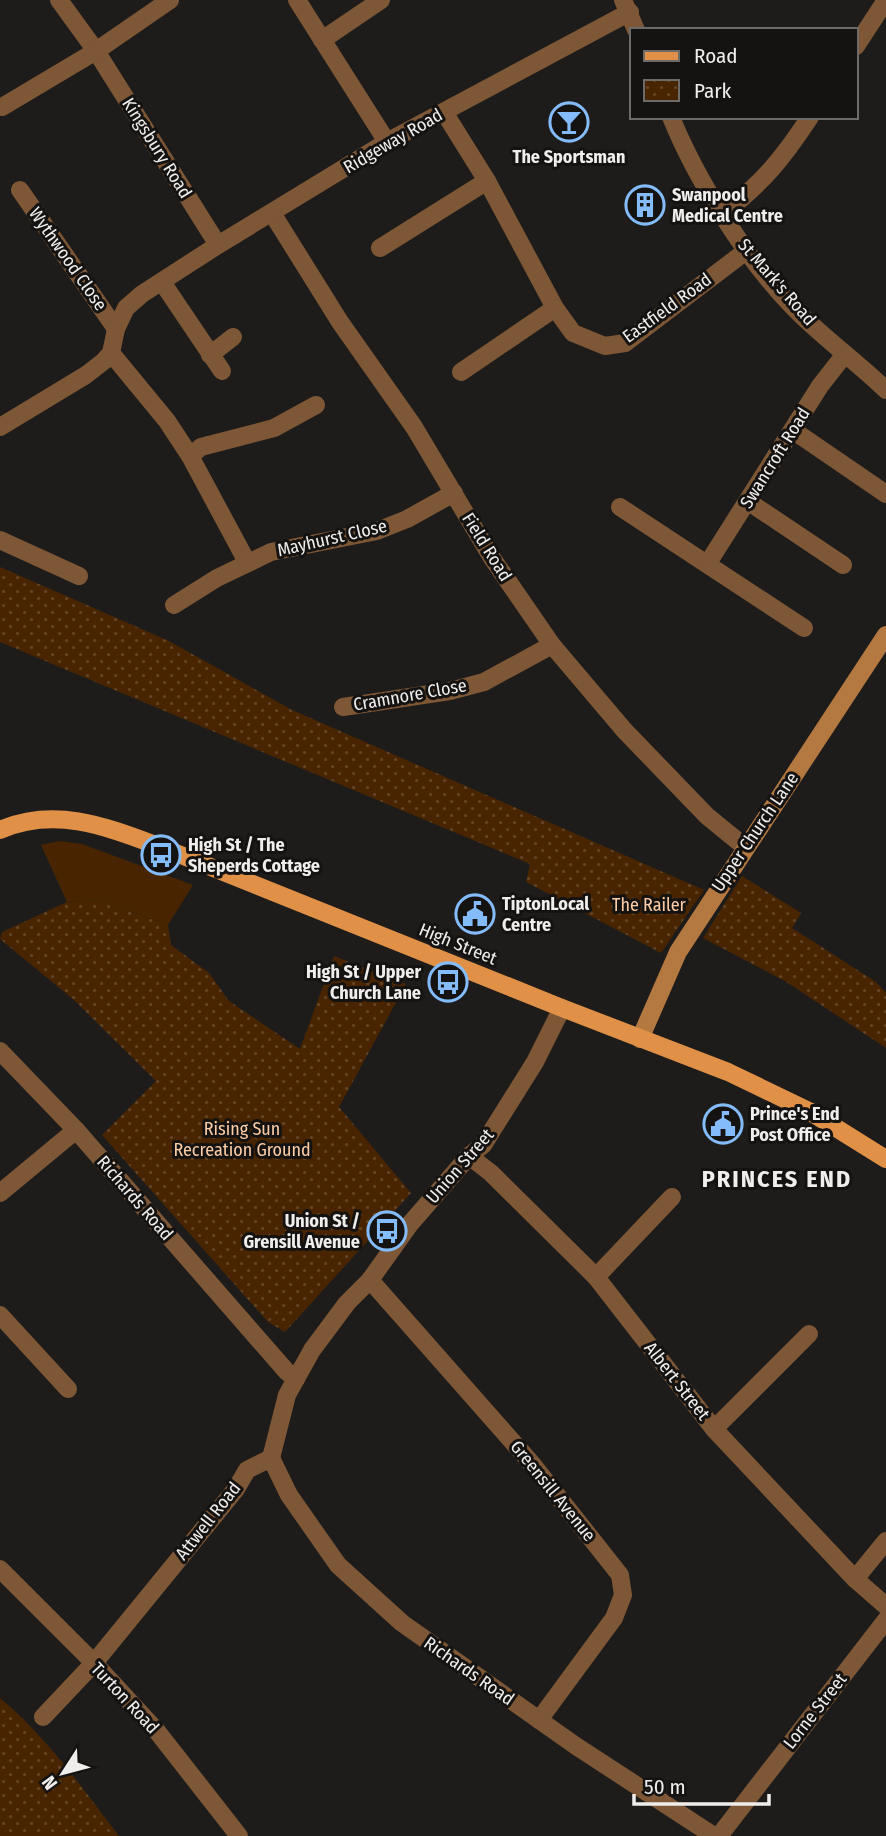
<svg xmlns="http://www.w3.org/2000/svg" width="886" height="1836" viewBox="0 0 886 1836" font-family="'Fira Sans Condensed',sans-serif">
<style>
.green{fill:#482500}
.park{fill:url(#park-dots)}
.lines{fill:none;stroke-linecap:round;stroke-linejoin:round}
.minor{stroke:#7d5736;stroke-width:18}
.tertiary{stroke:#7d5736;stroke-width:18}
.secondary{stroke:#b47841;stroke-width:18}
.primary{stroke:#e09147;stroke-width:18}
.labels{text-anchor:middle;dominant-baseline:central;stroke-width:6;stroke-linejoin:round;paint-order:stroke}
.street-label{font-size:18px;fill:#efeeed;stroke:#151311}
.poi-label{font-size:18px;font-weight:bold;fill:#efeeed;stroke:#151311;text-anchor:start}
.park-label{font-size:18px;fill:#fccda6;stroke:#151311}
.district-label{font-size:24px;font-weight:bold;letter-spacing:2px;fill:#efeeed;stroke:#151311}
</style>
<defs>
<pattern id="park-dots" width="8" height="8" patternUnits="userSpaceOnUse" patternTransform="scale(1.75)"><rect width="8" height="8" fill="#482500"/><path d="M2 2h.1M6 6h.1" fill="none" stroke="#634526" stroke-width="1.8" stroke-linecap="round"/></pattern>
</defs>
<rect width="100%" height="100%" fill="#1e1c1a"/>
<polygon class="green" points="59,841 82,844 193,885 168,925 99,900 67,902 41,845"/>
<g class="park">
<polygon points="0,567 169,641 292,710 704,890 661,953 526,882 530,864 0,642"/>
<polygon points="742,876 801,913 792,928 876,982 886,993 886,1048 785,981 703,938"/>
<polygon points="99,900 168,925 171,945 209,973 229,1001 300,1049 334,956 406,984 339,1107 411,1193 285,1332 268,1322 102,1135 156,1081 74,1000 0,939 2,932 67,902"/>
<path d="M0,1698C47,1737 82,1788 119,1836H0Z"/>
</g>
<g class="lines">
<g class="minor">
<polyline points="59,0 96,51 218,245"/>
<polyline points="297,0 387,142"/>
<polyline points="322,40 381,0"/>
<polyline points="856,46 886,0"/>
<polyline points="2,107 96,51 170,0"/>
<polyline points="444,112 487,181 555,308 573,333 605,346 625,343 746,251"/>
<polyline points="20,190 116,329"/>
<polyline points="272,213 340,322 414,427 492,558 552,645 624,730 707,816 745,847"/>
<path d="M723,213C762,184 783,158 810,117"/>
<polyline points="380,248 487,181"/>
<polyline points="162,282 222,371"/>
<polyline points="111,353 167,421 190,456 247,562"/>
<polyline points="210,355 233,337"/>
<polyline points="461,372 555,308"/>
<polyline points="0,427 86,375 104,361 111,353 116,329 126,308 142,294 218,245 387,142 630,12"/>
<polyline points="794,431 886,494"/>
<polyline points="190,456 201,447 274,428 316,405"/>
<polyline points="749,502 843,565"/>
<polyline points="620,507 804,628"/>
<polyline points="0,540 79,576"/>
<polyline points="708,563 820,386 845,354"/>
<polyline points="174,605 217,578 271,552 377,531 407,519 454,493"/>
<polyline points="343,707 450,691 484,682 552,645"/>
<polyline points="0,1051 76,1130 287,1372 296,1379"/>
<polyline points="469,1156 491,1173 596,1277 714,1429 855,1579 886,1606"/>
<polyline points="0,1193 76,1130"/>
<polyline points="596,1277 672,1197"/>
<polyline points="370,1280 533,1465 620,1575 623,1595 614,1618 539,1720"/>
<polyline points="0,1315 68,1389"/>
<polyline points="714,1429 809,1334"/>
<polyline points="0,1569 94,1663 156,1730 239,1836"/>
<polyline points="855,1579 886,1541"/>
<polyline points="43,1717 94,1663 236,1489 247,1470 271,1458 289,1495 338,1565 402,1623 576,1746 714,1836"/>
<polyline points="719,1836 886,1620"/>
</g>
<g class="tertiary">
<polyline points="623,0 636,30"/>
<path d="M671,117C696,179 746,259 793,307C822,337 856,361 886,390"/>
<polyline points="271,1458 287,1395 312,1350 347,1303 370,1280 410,1224 469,1156 483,1145 535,1062 562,1008"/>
</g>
<polyline class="secondary" points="640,1039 678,952 886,635"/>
<path class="primary" d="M0,830C56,806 107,827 161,847L562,1008L728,1072L809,1111L886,1159"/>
</g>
<defs>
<g id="bar-ring" transform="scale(2.0125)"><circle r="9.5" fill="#151311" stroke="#84bcfb" stroke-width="1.5"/><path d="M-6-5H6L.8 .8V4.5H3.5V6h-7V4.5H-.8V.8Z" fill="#84bcfb"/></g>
<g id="building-ring" transform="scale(2.0125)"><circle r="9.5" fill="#151311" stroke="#84bcfb" stroke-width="1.5"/><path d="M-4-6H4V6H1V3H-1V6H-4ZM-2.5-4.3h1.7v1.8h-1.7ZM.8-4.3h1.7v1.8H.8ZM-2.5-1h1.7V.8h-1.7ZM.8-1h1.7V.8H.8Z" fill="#84bcfb"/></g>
<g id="bus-ring" transform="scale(2.0125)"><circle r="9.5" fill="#151311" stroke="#84bcfb" stroke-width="1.5"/><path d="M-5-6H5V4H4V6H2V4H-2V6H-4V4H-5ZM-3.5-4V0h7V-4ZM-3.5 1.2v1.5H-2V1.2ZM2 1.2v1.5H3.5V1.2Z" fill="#84bcfb"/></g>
<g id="civic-ring" transform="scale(2.0125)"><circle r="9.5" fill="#151311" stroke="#84bcfb" stroke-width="1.5"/><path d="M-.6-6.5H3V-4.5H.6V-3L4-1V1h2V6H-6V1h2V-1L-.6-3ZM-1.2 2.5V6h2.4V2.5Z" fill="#84bcfb"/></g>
</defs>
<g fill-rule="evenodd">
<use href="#bar-ring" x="569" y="122"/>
<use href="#building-ring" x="645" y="205"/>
<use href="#bus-ring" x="161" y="855"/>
<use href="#civic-ring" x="475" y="914"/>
<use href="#bus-ring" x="448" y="982"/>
<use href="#civic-ring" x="723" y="1124"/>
<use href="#bus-ring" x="387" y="1231"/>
</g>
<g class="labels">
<g class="street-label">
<text transform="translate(393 141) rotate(-30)">Ridgeway Road</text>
<text transform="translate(157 148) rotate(58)">Kingsbury Road</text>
<text transform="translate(68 259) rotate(55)">Wythwood Close</text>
<text transform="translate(777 282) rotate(49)">St Mark's Road</text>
<text transform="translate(667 308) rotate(-36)">Eastfield Road</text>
<text transform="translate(775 458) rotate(-58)">Swancroft Road</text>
<text transform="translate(332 538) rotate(-13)">Mayhurst Close</text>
<text transform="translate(487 547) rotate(58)">Field Road</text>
<text transform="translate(410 695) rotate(-10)">Cramnore Close</text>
<text transform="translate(755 832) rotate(-56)">Upper Church Lane</text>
<text transform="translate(458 944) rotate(22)">High Street</text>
<text transform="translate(460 1166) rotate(-49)">Union Street</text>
<text transform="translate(135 1198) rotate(49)">Richards Road</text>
<text transform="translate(677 1381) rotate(52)">Albert Street</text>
<text transform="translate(553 1491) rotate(51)">Greensill Avenue</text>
<text transform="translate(208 1521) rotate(-52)">Attwell Road</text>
<text transform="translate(469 1671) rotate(35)">Richards Road</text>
<text transform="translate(125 1698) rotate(47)">Turton Road</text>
<text transform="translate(815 1711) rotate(-52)">Lorne Street</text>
</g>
<g class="poi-label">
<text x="569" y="157" text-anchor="middle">The Sportsman</text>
<text x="672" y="195">Swanpool<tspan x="672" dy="21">Medical Centre</tspan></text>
<text x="188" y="845">High St / The<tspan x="188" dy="21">Sheperds Cottage</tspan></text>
<text x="502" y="904">TiptonLocal<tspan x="502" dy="21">Centre</tspan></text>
<text x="421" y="972" text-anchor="end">High St / Upper<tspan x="421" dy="21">Church Lane</tspan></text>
<text x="750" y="1114">Prince's End<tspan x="750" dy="21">Post Office</tspan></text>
<text x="360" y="1221" text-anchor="end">Union St /<tspan x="360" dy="21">Grensill Avenue</tspan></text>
</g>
<g class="park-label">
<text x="649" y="905">The Railer</text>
<text x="242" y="1129">Rising Sun<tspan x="242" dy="21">Recreation Ground</tspan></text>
</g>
<g class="district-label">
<text x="777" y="1179">PRINCES END</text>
</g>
</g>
<rect x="630" y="28" width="228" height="91" fill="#151311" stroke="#6c6b69" stroke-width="2"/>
<rect x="644" y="51" width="35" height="10" fill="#e09147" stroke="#6c6b69" stroke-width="2"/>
<text x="694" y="63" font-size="21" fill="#efeeed">Road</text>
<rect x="644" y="80" width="35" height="21" fill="url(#park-dots)" stroke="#6c6b69" stroke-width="2"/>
<text x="694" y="98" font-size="21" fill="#efeeed">Park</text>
<g transform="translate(63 1773) rotate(234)" stroke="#151311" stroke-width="5" paint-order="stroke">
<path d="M0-5L12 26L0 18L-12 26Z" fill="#efeeed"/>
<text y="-10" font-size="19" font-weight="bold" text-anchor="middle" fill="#efeeed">N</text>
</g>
<path d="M634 1794v10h135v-10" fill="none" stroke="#efeeed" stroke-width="3.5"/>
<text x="644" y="1794" font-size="21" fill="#efeeed" stroke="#151311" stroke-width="5" paint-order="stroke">50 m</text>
</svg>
